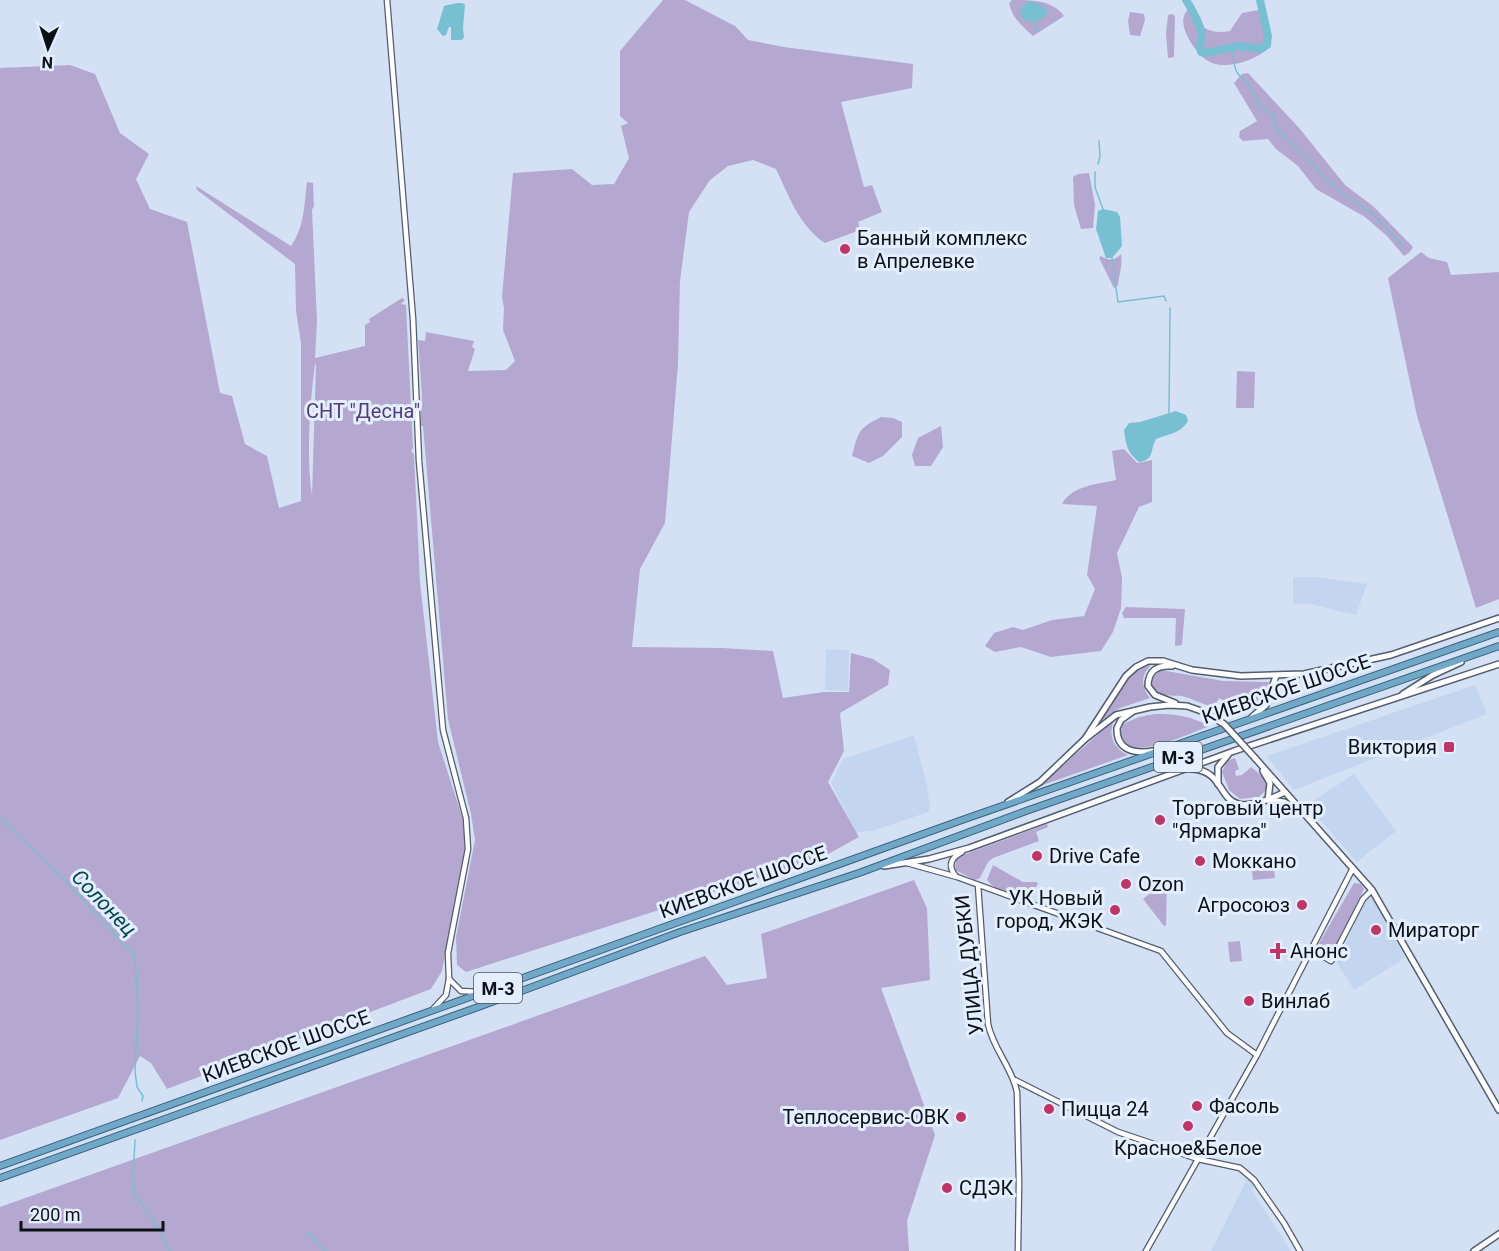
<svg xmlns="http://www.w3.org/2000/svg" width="1499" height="1251" viewBox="0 0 1499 1251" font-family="Roboto,sans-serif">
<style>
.built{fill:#c4d6ef}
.green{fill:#b5a8d0;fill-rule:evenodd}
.water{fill:#76c0d2}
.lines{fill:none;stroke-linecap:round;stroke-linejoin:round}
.stream{stroke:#76c0d2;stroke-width:1.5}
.river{stroke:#76c0d2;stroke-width:8}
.tertiary-casing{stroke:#525d6e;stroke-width:7}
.secondary-casing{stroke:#525d6e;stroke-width:8}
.trunk-casing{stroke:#376480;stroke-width:8}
.tertiary{stroke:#fff;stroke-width:4.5}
.secondary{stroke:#fff;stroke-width:5}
.trunk{stroke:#72a8c7;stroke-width:6}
.secondary-bridge-casing{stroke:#525d6e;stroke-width:8;stroke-linecap:butt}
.secondary-bridge{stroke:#fff;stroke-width:5}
.poi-dot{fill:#c13466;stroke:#e3eefe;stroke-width:2}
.labels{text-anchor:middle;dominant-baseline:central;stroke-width:6;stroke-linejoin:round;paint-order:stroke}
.shield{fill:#e3eefe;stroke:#4c535c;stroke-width:1.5}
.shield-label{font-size:18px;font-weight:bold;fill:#0c1017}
.poi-label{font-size:20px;fill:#0c1017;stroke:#e3eefe;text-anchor:start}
.park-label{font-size:20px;fill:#553b7d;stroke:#e3eefe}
.street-label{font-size:20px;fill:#0c1017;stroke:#e3eefe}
.water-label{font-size:21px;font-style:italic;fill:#004653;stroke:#e3eefe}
</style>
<rect width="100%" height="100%" fill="#d4e1f5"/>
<g class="built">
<polygon points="1293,577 1315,577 1367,584 1356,615 1310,604 1293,604"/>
<polygon points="826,649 849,650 848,691 825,690"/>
<polygon points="1475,685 1487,714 1294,790 1266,756"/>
<polygon points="914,735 927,786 930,807 928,812 872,831 856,832 831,783 843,759"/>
<polygon points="1354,774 1396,831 1357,862 1307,805"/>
<polygon points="1370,897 1374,899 1405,958 1354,990 1337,963 1361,909"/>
<polygon points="1247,1179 1253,1184 1253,1192 1291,1251 1211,1251"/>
</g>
<g class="green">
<path d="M663,0H685L735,26L748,40L784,47L913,64L912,88L841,102L864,187L872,185L882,212L858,222L860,230L825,243C799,226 789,196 776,169L753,160L728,166L710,180L689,212L680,281L678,364L665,523L640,569L632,647L723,648L773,651L783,698L824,692H849L851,653L873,659L890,670L888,685L840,713L844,751L828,782L859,837L821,858L466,972L457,965L456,937L475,840L471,814L448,719L423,426H420L422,396L418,340L425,341L426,332L474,341L472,347L475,349L468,371L506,370L515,361L503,330L504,308L502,297L513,173L572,169L592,185L614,184L629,158L621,126L628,123L620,116V51Z"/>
<path d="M1012,0C1032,0 1053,0 1064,16L1033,36C1022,26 1012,18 1009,3Z"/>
<path d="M1189,8C1199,26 1207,35 1230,31L1242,13L1259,10L1266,36V50C1254,61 1225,70 1210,62C1198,57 1179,29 1184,16C1185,13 1187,10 1189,8Z"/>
<polygon points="1130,12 1144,14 1145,20 1140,36 1130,35 1128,21"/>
<polygon points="1172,14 1175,16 1174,57 1168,58 1166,34 1168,15"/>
<path d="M70,65L95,74L120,133L149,154L136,179L150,209L187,222L220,393L232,396L245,444L267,456L279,508L301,501V343L296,311L295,264L197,190L196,186L291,246C305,226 304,204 307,182L313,183L314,206L312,210L317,321L315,358L365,346V325L370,322L369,319L402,298L405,300L401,304L406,305L413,448L411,451L414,454L420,582L438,742L463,820L465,849L442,971L431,989L167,1089L151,1063L140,1056L118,1098L0,1140V68ZM315,364L316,365L312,495C306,457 310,402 315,364Z"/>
<polygon points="1248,73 1300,129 1345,185 1373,206 1413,247 1409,253 1404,256 1387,236 1365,217 1316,189 1298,166 1276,149 1268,139 1243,141 1239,137 1240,131 1257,121 1234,83 1242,74"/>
<polygon points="1089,173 1095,205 1093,228 1081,229 1074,205 1073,177 1078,174"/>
<polygon points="1421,252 1429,258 1447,262 1451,275 1499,272 1499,599 1476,608 1417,416 1388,278"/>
<path d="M1121,254C1123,264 1119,275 1118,285L1114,288L1099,258L1101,256C1109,261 1114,261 1121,254Z"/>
<polygon points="1237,371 1255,372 1254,408 1236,408"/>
<path d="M881,417L893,418L902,422V437L883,456L869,463L852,456C859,430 858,429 881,417Z"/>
<polygon points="941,426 943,447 931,466 915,466 912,455 918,438"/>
<path d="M1124,449L1137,463L1152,460V502L1139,507L1117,553L1122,578L1121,608L1113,632L1101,651L1051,657L1021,647L995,652L985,646L994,633L1013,627L1023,630L1052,620L1084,616L1095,589L1087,575L1097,506L1062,504C1071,486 1098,484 1116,480L1112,451Z"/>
<polygon points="1126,607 1185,609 1182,645 1175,646 1176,618 1124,618 1122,613"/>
<path d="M1153,663C1141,674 1140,685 1150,698L1120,708L1101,721C1117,696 1123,673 1153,663Z"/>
<path d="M1161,670L1223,681L1269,682C1262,711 1256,709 1230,718L1225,714L1224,701L1219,698L1214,708C1203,704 1193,699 1182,696C1175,695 1165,697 1158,693C1147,687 1152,675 1161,670Z"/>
<path d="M1155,714C1178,714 1189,716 1210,726C1190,733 1140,758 1123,743L1120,734L1123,724L1139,717Z"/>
<path d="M1114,720C1108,736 1113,748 1128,755L1040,786Z"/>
<polygon points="1235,758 1239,769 1235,771 1236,776 1242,775 1251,767 1263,777 1266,785 1266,790 1259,797 1240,799 1229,790 1222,772 1227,761"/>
<polygon points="1047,824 1048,827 1036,832 1039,841 993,858 988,862 980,878 975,880 955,870 956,859 963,855"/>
<polygon points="1261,860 1262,862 1273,861 1275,878 1253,880 1251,861"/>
<path d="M993,865L1023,882H1036L1038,883C1032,902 996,893 987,880Z"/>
<polygon points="914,880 927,908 930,980 881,988 935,1135 907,1221 909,1251 0,1251 0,1207 705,956 727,985 767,978 761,934"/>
<polygon points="1165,882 1167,884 1166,925 1164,926 1143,899"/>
<polygon points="1354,883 1361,884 1364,889 1333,952 1328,955 1318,949 1318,945"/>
<polygon points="1240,941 1242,961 1230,962 1228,942"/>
</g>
<g class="water">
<path d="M1028,1L1039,4L1048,11C1043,23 1033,22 1023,20L1020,10Z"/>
<polygon points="457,3 462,3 465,5 463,28 464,37 462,40 451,40 451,27 449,27 446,35 443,36 437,29 444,6"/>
<polygon points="1103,209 1117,212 1120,217 1122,246 1112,258 1106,258 1096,229 1098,211"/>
<path d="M1176,411L1186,415L1188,421C1181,433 1169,434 1156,439C1150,449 1155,460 1139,462C1127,452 1126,445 1124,430L1129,423L1140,422Z"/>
</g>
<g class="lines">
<g class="stream">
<polyline points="1034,21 1037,31"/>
<path d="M1231,48C1234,55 1233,63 1236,70C1238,77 1245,79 1248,84C1260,101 1253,105 1275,115V126L1282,136L1304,154L1322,175L1341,192L1374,215L1404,247"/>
<polyline points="1098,164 1100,156 1099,141"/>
<polyline points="1095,172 1095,187 1103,209"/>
<polyline points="1112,258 1118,302 1164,296 1166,301"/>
<polyline points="1169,413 1170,308"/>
<polyline points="0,818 61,876 135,956 138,1008 135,1071 137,1087 143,1096 142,1101"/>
<polyline points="135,1140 133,1178 135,1195 155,1223 170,1251"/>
<path d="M307,1233C315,1238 318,1245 325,1251"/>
</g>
<path class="river" d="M1186,0C1192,10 1199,20 1201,32C1202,39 1199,45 1201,52L1206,53L1239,46L1261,49L1267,45L1268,36L1260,0"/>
<g class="tertiary-casing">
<g id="tertiary">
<polyline points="387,0 413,319 419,461 443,730 466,818 468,849 448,953 449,979 446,995 434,1008"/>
<polyline points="907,863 957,877 1161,951 1227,1033 1257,1055"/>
<path d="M955,875C947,865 952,857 962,852"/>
<path d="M978,885L988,1024C993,1049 1012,1067 1017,1092L1019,1183L1018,1251"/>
<polyline points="1311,949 1331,961 1363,899 1372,890"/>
<polyline points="449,979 461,991 480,992"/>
<polyline points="1015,1080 1118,1132 1198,1159 1240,1168 1254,1180 1284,1223 1300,1251"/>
<polyline points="1146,1251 1257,1055 1353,868"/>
</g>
</g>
<g class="secondary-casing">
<g id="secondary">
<path d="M1172,666C1158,665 1148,670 1148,686L1155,695L1175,703"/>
<polyline points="1403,694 1433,675 1461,662"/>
<path d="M1132,712L1121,720L1117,728C1116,750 1134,754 1153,751"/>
<polyline points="1252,717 1266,705 1276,676"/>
<polyline points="1085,739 1126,676 1136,667 1148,661 1163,661 1192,670 1241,676 1304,674 1391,655 1499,618"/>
<polyline points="1255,758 1372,890 1499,1110"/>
<path d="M1192,769C1236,771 1208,830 1285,792"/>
<polyline points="1263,771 1270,783 1268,800"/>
<polyline points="1218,784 1218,767 1228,755"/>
<polyline points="1269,800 1284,802 1297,809"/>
<polyline points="1008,802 1040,782 1085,739 1116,715 1150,707 1169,705 1187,706 1204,712"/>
<polyline points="884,866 929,859 969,848 1234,751 1499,664"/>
<polyline points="1474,1251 1499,1234"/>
</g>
</g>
<g class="trunk-casing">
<g id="trunk">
<polyline points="0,1166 962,820 1499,632"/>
<polyline points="0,1178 481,1006 680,932 859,873 1026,811 1499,646"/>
</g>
</g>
<use href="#tertiary" class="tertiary"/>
<use href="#secondary" class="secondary"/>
<use href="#trunk" class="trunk"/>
<g class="secondary-bridge-casing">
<polyline id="secondary-bridge" points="1204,712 1224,724 1255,758"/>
</g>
<use href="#secondary-bridge" class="secondary-bridge"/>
</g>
<g class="poi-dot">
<circle cx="845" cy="249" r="6"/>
<rect x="1443" y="741" width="12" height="12" rx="3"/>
<circle cx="1160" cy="820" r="6"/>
<circle cx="1037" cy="856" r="6"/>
<circle cx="1200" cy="861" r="6"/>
<circle cx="1126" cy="884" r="6"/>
<circle cx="1302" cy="905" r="6"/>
<circle cx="1115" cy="910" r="6"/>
<circle cx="1376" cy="930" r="6"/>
<path d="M1275 942h6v6h6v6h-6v6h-6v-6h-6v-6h6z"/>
<circle cx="1249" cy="1001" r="6"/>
<circle cx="1197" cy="1106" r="6"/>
<circle cx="1049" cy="1109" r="6"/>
<circle cx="961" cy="1117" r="6"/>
<circle cx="1188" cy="1126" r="6"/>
<circle cx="947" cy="1188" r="6"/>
</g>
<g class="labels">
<g class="shield">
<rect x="1154" y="742" width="48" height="30" rx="4.5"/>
<rect x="474" y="973" width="48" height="30" rx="4.5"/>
</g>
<g class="shield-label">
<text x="1178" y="757">М-3</text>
<text x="498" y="988">М-3</text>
</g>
<g class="poi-label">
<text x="857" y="238">Банный комплекс<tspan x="857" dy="23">в Апрелевке</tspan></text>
<text x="1437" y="747" text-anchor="end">Виктория</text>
<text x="1172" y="808">Торговый центр<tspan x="1172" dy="23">"Ярмарка"</tspan></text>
<text x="1049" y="856">Drive Cafe</text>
<text x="1212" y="861">Моккано</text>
<text x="1138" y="884">Ozon</text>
<text x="1103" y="898" text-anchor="end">УК Новый<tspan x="1103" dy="23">город, ЖЭК</tspan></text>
<text x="1290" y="905" text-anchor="end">Агросоюз</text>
<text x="1388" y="930">Мираторг</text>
<text x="1290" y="951">Анонс</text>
<text x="1261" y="1001">Винлаб</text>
<text x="1209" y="1106">Фасоль</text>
<text x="1061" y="1109">Пицца 24</text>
<text x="949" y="1117" text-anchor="end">Теплосервис-ОВК</text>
<text x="1188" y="1148" text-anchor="middle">Красное&amp;Белое</text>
<text x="959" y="1188">СДЭК</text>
</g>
<g class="park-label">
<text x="363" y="411">СНТ "Десна"</text>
</g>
<g class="street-label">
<text transform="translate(1286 689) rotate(-19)">КИЕВСКОЕ ШОССЕ</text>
<text transform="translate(743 882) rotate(-20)">КИЕВСКОЕ ШОССЕ</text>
<text transform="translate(969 965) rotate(-96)">УЛИЦА ДУБКИ</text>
<text transform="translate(286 1046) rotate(-20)">КИЕВСКОЕ ШОССЕ</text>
</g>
<g class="water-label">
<text transform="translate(104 903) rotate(46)">Солонец</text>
</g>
</g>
<g transform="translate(48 48) rotate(183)" stroke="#e3eefe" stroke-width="4.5" paint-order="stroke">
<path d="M0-4.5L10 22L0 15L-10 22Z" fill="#0c1017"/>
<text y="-9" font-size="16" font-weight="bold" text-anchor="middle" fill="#0c1017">N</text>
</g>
<path d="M21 1221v9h142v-9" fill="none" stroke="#0c1017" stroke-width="3"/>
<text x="30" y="1221" font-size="18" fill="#0c1017" stroke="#e3eefe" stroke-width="4.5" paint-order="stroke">200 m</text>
</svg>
